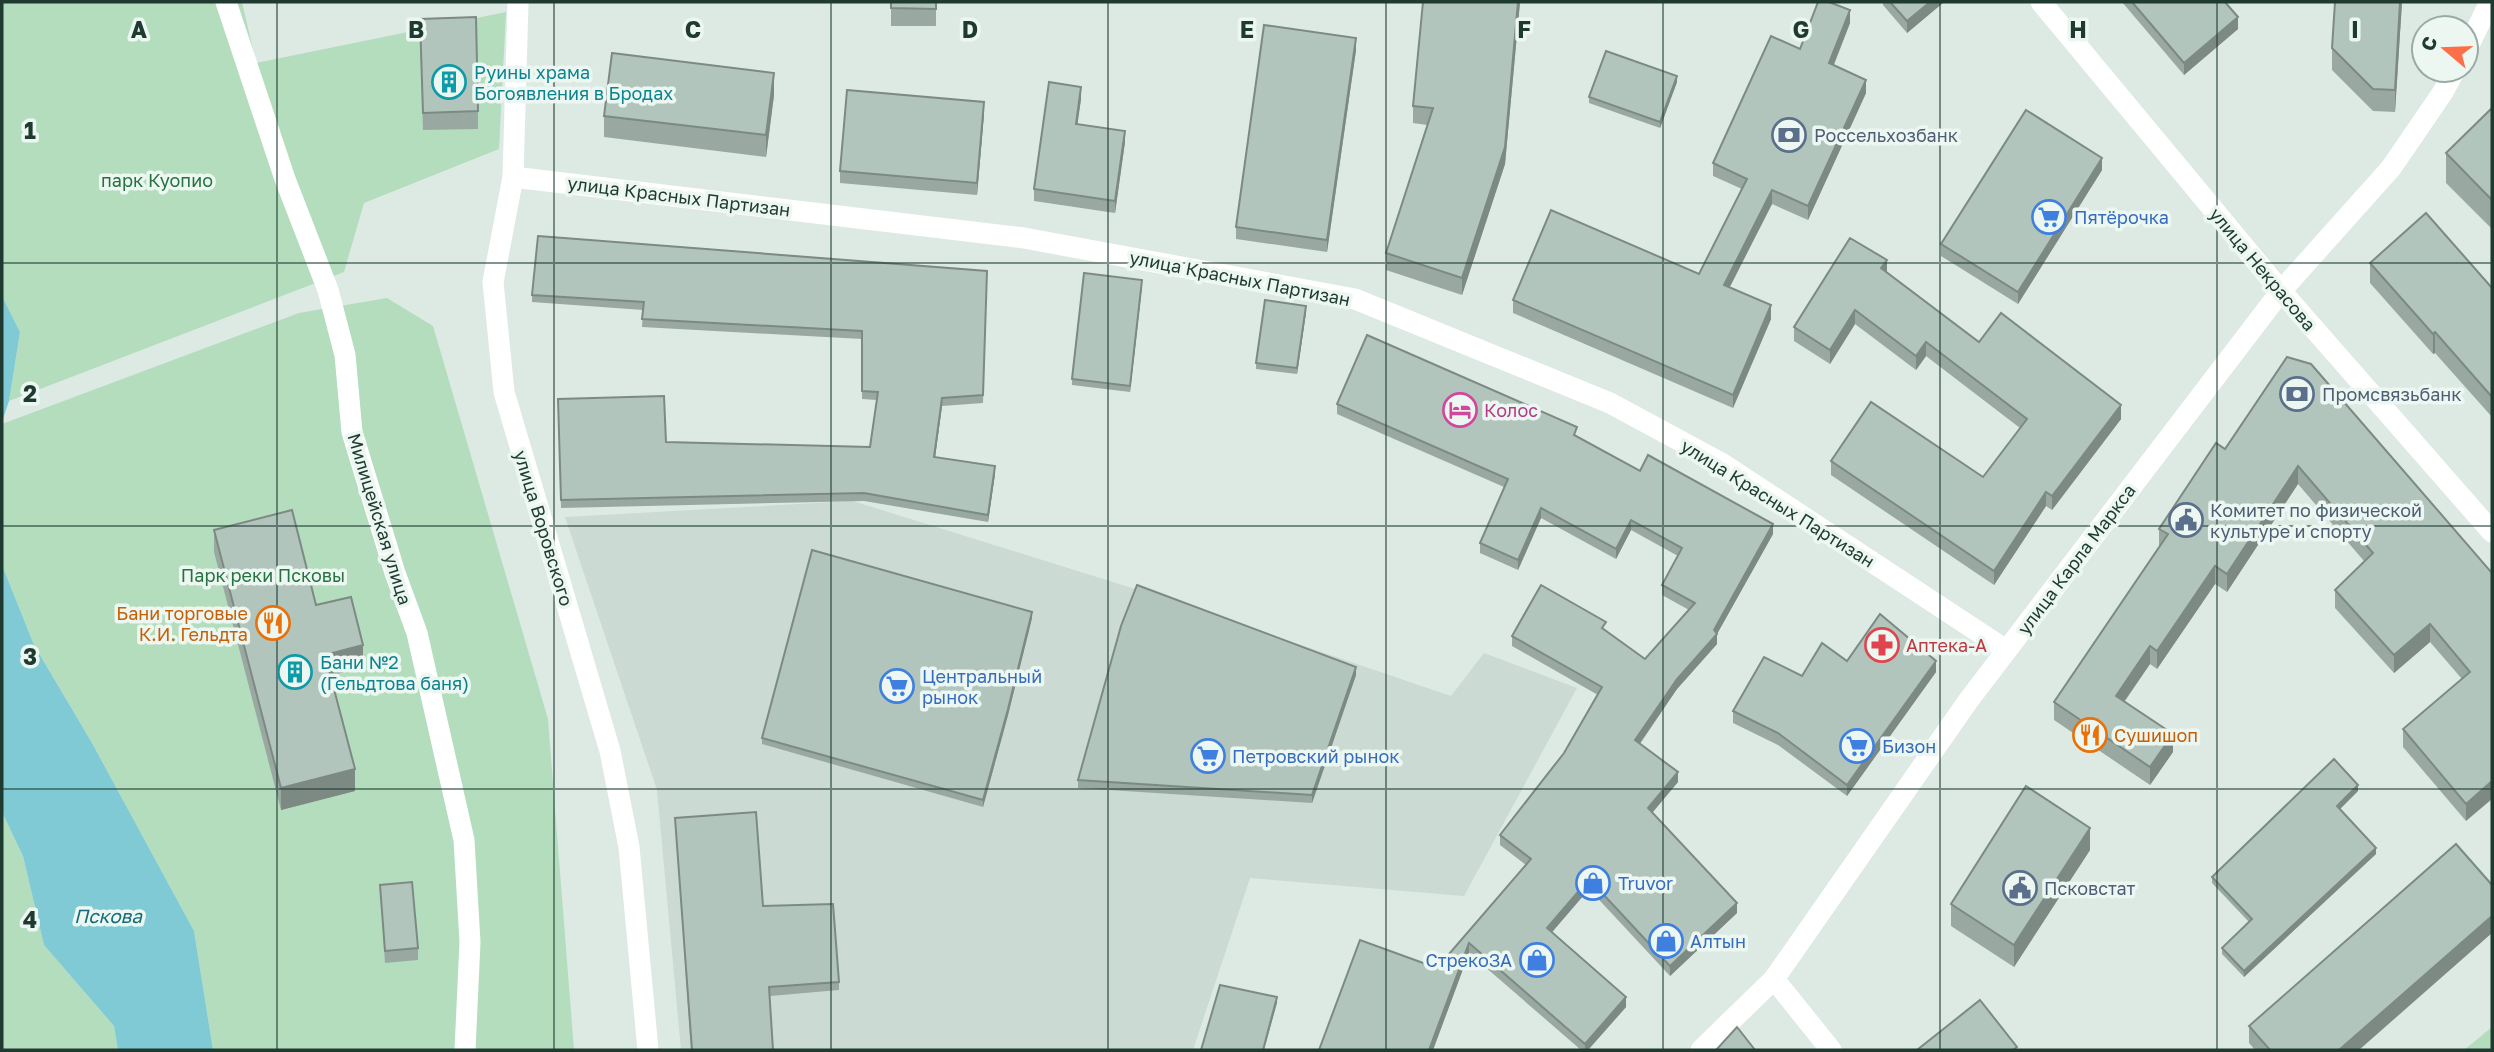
<svg xmlns="http://www.w3.org/2000/svg" width="2494" height="1052" viewBox="0 0 2494 1052" font-family="'Golos Text',sans-serif">
<style>
.built{fill:#cbdad2}
.green{fill:#b3ddbd}
.water{fill:#7fcad4}
.lines{fill:none;stroke-linecap:round;stroke-linejoin:round}
.minor{stroke:#fff;stroke-width:21}
.wall{fill:#99a9a2}
.shaded-wall{fill:#7d8a84}
.building{fill:#b2c5bc;stroke:#7d8a84;stroke-width:2}
.grid{fill:none;stroke:#1e3a31;stroke-width:2;stroke-opacity:0.55}
.labels{text-anchor:middle;dominant-baseline:central;stroke-width:7;stroke-linejoin:round;paint-order:stroke}
.culture-label{font-size:18px;fill:#0d838f;stroke:#edf7f1;text-anchor:start}
.service-label{font-size:18px;fill:#4e5e75;stroke:#edf7f1;text-anchor:start}
.park-label{font-size:18px;fill:#257341;stroke:#edf7f1}
.street-label{font-size:18px;fill:#1e3a31;stroke:#edf7f1}
.shop-label{font-size:18px;fill:#366cbe;stroke:#edf7f1;text-anchor:start}
.hotel-label{font-size:18px;fill:#b23c85;stroke:#edf7f1;text-anchor:start}
.food-label{font-size:18px;fill:#c56008;stroke:#edf7f1;text-anchor:end}
.health-label{font-size:18px;fill:#be3a42;stroke:#edf7f1;text-anchor:start}
.water-label{font-size:19px;font-style:italic;fill:#146c79;stroke:#edf7f1}
.grid-label{font-size:23px;text-anchor:middle;font-weight:bold;fill:#1e3a31;stroke:#edf7f1;stroke-width:7;stroke-linejoin:round;paint-order:stroke}
</style>
<rect width="100%" height="100%" fill="#ddeae4"/>
<polygon class="built" points="853,501 1148,593 1451,696 1484,653 1577,688 1464,896 1250,878 1193,1050 681,1050 657,790 565,517"/>
<g class="green">
<polygon points="2,2 242,2 256,63 506,12 499,149 364,203 344,272 9,401 20,332 2,296"/>
<polygon points="387,298 433,326 548,719 574,1050 213,1050 194,931 92,743 34,645 2,565 2,424 299,313"/>
<polygon points="2,812 23,856 44,945 114,1026 118,1050 2,1050"/>
<polygon points="2492,1027 2492,1050 2464,1050"/>
</g>
<g class="water">
<polygon points="2,296 20,332 9,401 2,422"/>
<polygon points="2,565 34,645 92,743 194,931 213,1050 118,1050 114,1026 44,945 23,856 2,812"/>
</g>
<g class="lines">
<g class="minor">
<polyline points="226,2 285,179 328,290 345,355 352,432 395,573 417,633 464,840 470,942 465,1050"/>
<polyline points="518,2 513,177 493,282 504,392 610,751 629,847 648,1050"/>
<polyline points="2041,2 2281,291 2492,532"/>
<polyline points="2466,51 2490,2"/>
<polyline points="513,177 1024,238 1355,299 1610,403 1723,464 2006,650"/>
<polyline points="1774,979 1831,1050"/>
<polyline points="1701,1050 1774,979 1968,701 2281,291 2391,168 2443,92 2455,70"/>
</g>
</g>
<g class="wall">
<rect x="891" y="2" width="45" height="24"/>
<polygon points="1423,2 1520,2 1505,164 1462,295 1386,270 1386,253 1427,125 1413,123 1413,106"/>
<polygon points="1883,2 1944,2 1907,33 1883,5"/>
<polygon points="2122,2 2225,2 2238,29 2184,75"/>
<polygon points="2402,2 2395,112 2373,111 2332,70 2332,48"/>
<polygon points="1850,23 1834,65 1866,93 1808,220 1772,204 1730,287 1771,319 1733,408 1513,313 1513,300 1699,274 1742,189 1713,176 1713,163 1800,49"/>
<polygon points="420,36 478,111 478,129 423,130"/>
<polygon points="1356,50 1327,252 1236,239 1236,227"/>
<polygon points="1677,82 1660,128 1589,103 1589,97"/>
<polygon points="774,95 766,157 604,137 604,116"/>
<polygon points="1081,99 1077,124 1125,142 1115,213 1034,201 1034,189"/>
<polygon points="2492,108 2492,229 2446,183 2446,153"/>
<polygon points="984,114 977,195 840,183 840,171"/>
<polygon points="2102,170 2018,304 1941,256 1941,244"/>
<polygon points="2370,263 2492,288 2492,417 2435,353 2433,354 2370,283"/>
<polygon points="987,271 983,403 942,406 935,457 995,474 988,522 864,501 561,508 558,399 666,442 870,447 877,400 862,399 862,339 642,327 643,310 532,302 532,295"/>
<polygon points="1887,272 1979,342 2121,419 2052,510 2046,506 1994,585 1831,475 1831,461 1983,477 2020,428 1926,356 1916,370 1855,324 1830,364 1794,341 1794,327"/>
<polygon points="1142,286 1130,392 1072,385 1072,379"/>
<polygon points="1306,312 1297,374 1256,369 1256,363"/>
<polygon points="2287,357 2492,573 2466,821 2403,747 2403,729 2462,679 2430,642 2394,673 2335,608 2335,590 2364,561 2298,484 2227,592 2215,584 2157,669 2150,664 2125,701 2173,752 2150,785 2054,720 2054,702 2159,547 2159,529 2225,449"/>
<polygon points="1337,404 1577,437 1640,471 1773,534 1717,634 1717,644 1677,689 1640,744 1678,782 1652,812 1737,913 1670,976 1589,889 1552,932 1626,1007 1588,1050 1581,1050 1469,953 1433,1050 1319,1050 1437,968 1526,865 1500,845 1500,835 1564,753 1598,695 1512,646 1512,636 1606,631 1645,659 1689,610 1662,595 1662,585 1678,556 1631,530 1616,559 1541,518 1518,570 1480,553 1480,543 1504,487 1337,414"/>
<polygon points="214,530 316,605 363,667 331,675 355,791 281,810 214,552"/>
<polygon points="1032,618 1008,715 983,807 762,744 762,738"/>
<polygon points="1847,661 1936,672 1847,796 1778,745 1733,723 1733,711 1802,676"/>
<polygon points="1356,675 1312,803 1078,788 1078,780"/>
<polygon points="2358,791 2340,809 2376,854 2244,977 2222,954 2222,948 2249,922 2212,883 2212,877"/>
<polygon points="675,818 839,982 839,990 770,996 773,1050 691,1050"/>
<polygon points="2090,850 2014,967 1951,926 1951,904"/>
<polygon points="380,885 418,948 418,960 385,963"/>
<polygon points="2249,1026 2359,1050 2255,1050 2249,1043"/>
</g>
<g class="shaded-wall">
<polygon points="1518,2 1520,2 1505,164 1462,295 1462,278"/>
<polygon points="1930,2 1944,2 1907,33 1907,21"/>
<polygon points="2400,2 2402,2 2395,112 2395,90"/>
<polygon points="1850,10 1850,23 1829,76 1829,63"/>
<polygon points="2238,17 2238,29 2184,75 2184,63"/>
<polygon points="1356,38 1356,50 1327,252 1327,240"/>
<polygon points="774,73 774,95 766,157 766,135"/>
<polygon points="1677,76 1677,82 1660,128 1660,122"/>
<polygon points="1866,80 1866,93 1808,220 1808,206"/>
<polygon points="1081,87 1081,99 1076,135 1076,124"/>
<polygon points="984,102 984,114 977,195 977,183"/>
<polygon points="1125,131 1125,142 1115,213 1115,201"/>
<polygon points="2102,158 2102,170 2018,304 2018,292"/>
<polygon points="1772,190 1772,204 1724,298 1724,285"/>
<polygon points="1887,260 1887,274 1881,268"/>
<polygon points="1142,280 1142,286 1130,392 1130,386"/>
<polygon points="1771,305 1771,319 1733,408 1733,395"/>
<polygon points="1306,306 1306,312 1297,374 1297,368"/>
<polygon points="1855,310 1855,324 1830,364 1830,350"/>
<polygon points="2435,332 2435,353 2433,354 2433,334"/>
<polygon points="1926,342 1926,356 1916,370 1916,356"/>
<polygon points="942,398 942,406 934,465 934,457"/>
<polygon points="2121,405 2121,419 2052,510 2052,496"/>
<polygon points="995,466 995,474 988,522 988,515"/>
<polygon points="2298,466 2298,484 2227,592 2227,574"/>
<polygon points="2046,492 2046,506 1994,585 1994,571"/>
<polygon points="1541,508 1541,518 1518,570 1518,560"/>
<polygon points="1631,520 1631,530 1616,559 1616,549"/>
<polygon points="1773,524 1773,534 1717,634 1717,644 1677,689 1635,750 1635,740 1677,679 1714,630"/>
<polygon points="2215,566 2215,584 2157,669 2157,651"/>
<polygon points="1032,612 1032,618 1008,715 983,807 983,800"/>
<polygon points="2430,624 2430,642 2394,673 2394,655"/>
<polygon points="363,645 363,667 325,677 325,655"/>
<polygon points="2150,646 2150,664 2116,713 2116,696"/>
<polygon points="1936,661 1936,672 1847,796 1847,785"/>
<polygon points="1356,667 1356,675 1312,803 1312,795"/>
<polygon points="2173,734 2173,752 2150,785 2150,767"/>
<polygon points="355,769 355,791 281,810 281,788"/>
<polygon points="1678,772 1678,782 1648,818 1648,808"/>
<polygon points="2492,781 2492,799 2466,821 2466,804"/>
<polygon points="2358,785 2358,791 2337,812 2337,806"/>
<polygon points="2090,828 2090,850 2014,967 2014,945"/>
<polygon points="2376,848 2376,854 2244,977 2244,971"/>
<polygon points="1589,879 1589,889 1547,938 1547,928"/>
<polygon points="1737,903 1737,913 1670,976 1670,966"/>
<polygon points="2492,916 2492,933 2359,1050 2339,1050"/>
<polygon points="1469,943 1469,953 1433,1050 1429,1050"/>
<polygon points="1277,997 1277,1003 1264,1050 1263,1050"/>
<polygon points="1626,997 1626,1007 1588,1050 1585,1050 1585,1044"/>
</g>
<g class="building">
<polygon points="891,2 936,2 936,9 891,8"/>
<polygon points="1423,2 1518,2 1505,147 1462,278 1386,253 1433,108 1413,106"/>
<polygon points="1818,2 1829,2 1850,10 1829,63 1866,80 1808,206 1772,190 1724,285 1771,305 1733,395 1513,300 1551,210 1699,274 1747,179 1713,163 1771,36 1800,49"/>
<polygon points="1890,2 1930,2 1907,21"/>
<polygon points="2132,2 2225,2 2238,17 2184,63"/>
<polygon points="2335,2 2400,2 2395,90 2373,89 2332,48"/>
<polygon points="476,17 478,111 423,113 420,19"/>
<polygon points="1264,25 1356,38 1327,240 1236,227"/>
<polygon points="1606,51 1677,76 1660,122 1589,97"/>
<polygon points="612,53 774,73 766,135 604,116"/>
<polygon points="1049,82 1081,87 1076,124 1125,131 1115,201 1034,189"/>
<polygon points="847,90 984,102 977,183 840,171"/>
<polygon points="2492,108 2492,200 2446,153"/>
<polygon points="2026,110 2102,158 2018,292 1941,244"/>
<polygon points="2426,213 2492,288 2492,397 2435,332 2433,334 2370,263"/>
<polygon points="538,236 987,271 983,395 942,398 934,457 995,466 988,515 864,493 561,500 558,399 664,396 666,442 870,447 878,392 862,391 862,331 642,319 644,302 532,295"/>
<polygon points="1850,238 1887,260 1881,268 1979,342 2001,313 2121,405 2052,496 2046,492 1994,571 1831,461 1871,402 1983,477 2027,419 1926,342 1916,356 1855,310 1830,350 1794,327"/>
<polygon points="1084,273 1142,280 1130,386 1072,379"/>
<polygon points="1265,300 1306,306 1297,368 1256,363"/>
<polygon points="1367,335 1577,427 1574,435 1640,471 1648,455 1773,524 1714,630 1717,634 1677,679 1635,740 1678,772 1648,808 1737,903 1670,966 1589,879 1547,928 1626,997 1585,1044 1469,943 1429,1050 1319,1050 1360,940 1437,968 1531,859 1500,835 1564,753 1602,687 1512,636 1541,585 1606,622 1602,628 1645,659 1695,603 1662,585 1682,548 1631,520 1616,549 1541,508 1518,560 1480,543 1508,479 1337,404"/>
<polygon points="2287,357 2311,364 2492,573 2492,781 2466,804 2403,729 2470,672 2430,624 2394,655 2335,590 2373,553 2298,466 2227,574 2215,566 2157,651 2150,646 2116,696 2173,734 2150,767 2054,702 2168,534 2159,529 2216,443 2225,449"/>
<polygon points="292,510 316,605 351,597 363,645 325,655 355,769 281,788 214,530"/>
<polygon points="812,550 1032,612 1008,709 983,800 762,738"/>
<polygon points="1137,585 1356,667 1312,795 1078,780 1121,626"/>
<polygon points="1880,614 1936,661 1847,785 1778,733 1733,711 1764,657 1802,676 1822,643 1847,661"/>
<polygon points="2334,759 2358,785 2337,806 2376,848 2244,971 2222,948 2252,919 2212,877"/>
<polygon points="2026,786 2090,828 2014,945 1951,904"/>
<polygon points="756,812 763,906 833,904 839,982 769,987 773,1050 692,1050 675,818"/>
<polygon points="2456,844 2492,885 2492,916 2339,1050 2270,1050 2249,1026"/>
<polygon points="412,882 418,948 385,951 380,885"/>
<polygon points="1220,985 1277,997 1263,1050 1201,1050"/>
<polygon points="1980,1000 2017,1047 2013,1050 1917,1050"/>
<polygon points="1737,1027 1755,1050 1716,1050"/>
</g>
<path class="grid" d="M277,2V1050M554,2V1050M831,2V1050M1108,2V1050M1386,2V1050M1663,2V1050M1940,2V1050M2217,2V1050M2,263H2492M2,526H2492M2,789H2492"/>
<defs>
<g id="building-ring" transform="scale(1.75)"><circle r="9.5" fill="#edf7f1" stroke="#0f9aa8" stroke-width="1.5"/><path d="M-4-6H4V6H1V3H-1V6H-4ZM-2.5-4.3h1.7v1.8h-1.7ZM.8-4.3h1.7v1.8H.8ZM-2.5-1h1.7V.8h-1.7ZM.8-1h1.7V.8H.8Z" fill="#0f9aa8"/></g>
<g id="bank-ring" transform="scale(1.75)"><circle r="9.5" fill="#edf7f1" stroke="#5c6f8a" stroke-width="1.5"/><path d="M-6-4H6V4H-6ZM0-2.3a2.3 2.3 0 1 0 0 4.6a2.3 2.3 0 1 0 0-4.6Z" fill="#5c6f8a"/></g>
<g id="supermarket-ring" transform="scale(1.75)"><circle r="9.5" fill="#edf7f1" stroke="#3f7fe0" stroke-width="1.5"/><path d="M-6-5.5h2.5l.6 2H6L4.5 2H-2.5L-4.4-4H-6ZM-1.5 3.2a1.3 1.3 0 1 0 .1 0ZM3 3.2a1.3 1.3 0 1 0 .1 0Z" fill="#3f7fe0"/></g>
<g id="hotel-ring" transform="scale(1.75)"><circle r="9.5" fill="#edf7f1" stroke="#d1479c" stroke-width="1.5"/><path d="M-6-4.5h1.5V1H6V5H4.5V3h-9V5H-6ZM-4 0a1.8 1.8 0 1 1 3.6 0ZM.5 0V-2.5h3Q6-2.5 6 0Z" fill="#d1479c"/></g>
<g id="civic-ring" transform="scale(1.75)"><circle r="9.5" fill="#edf7f1" stroke="#5c6f8a" stroke-width="1.5"/><path d="M-.6-6.5H3V-4.5H.6V-3L4-1V1h2V6H-6V1h2V-1L-.6-3ZM-1.2 2.5V6h2.4V2.5Z" fill="#5c6f8a"/></g>
<g id="restaurant-ring" transform="scale(1.75)"><circle r="9.5" fill="#edf7f1" stroke="#e8710a" stroke-width="1.5"/><path d="M-5-6h1v4h1v-4h1v4h1v-4h1v5L-1.5 .5V6h-2V.5L-5-1ZM5-6V6H3V1.5H1.5Q1.5-4 5-6Z" fill="#e8710a"/></g>
<g id="pharmacy-ring" transform="scale(1.75)"><circle r="9.5" fill="#edf7f1" stroke="#e0444e" stroke-width="1.5"/><path d="M-2-6h4v4h4v4h-4v4h-4v-4h-4v-4h4Z" fill="#e0444e"/></g>
<g id="shop-ring" transform="scale(1.75)"><circle r="9.5" fill="#edf7f1" stroke="#3f7fe0" stroke-width="1.5"/><path d="M-5-2.5h2.3a2.7 3.5 0 0 1 5.4 0H5L5.5 6h-11ZM-1.5-2.5h3a1.5 2.3 0 0 0-3 0Z" fill="#3f7fe0"/></g>
</defs>
<g fill-rule="evenodd">
<use href="#building-ring" x="449" y="82"/>
<use href="#bank-ring" x="1789" y="135"/>
<use href="#supermarket-ring" x="2049" y="217"/>
<use href="#bank-ring" x="2297" y="394"/>
<use href="#hotel-ring" x="1460" y="410"/>
<use href="#civic-ring" x="2186" y="520"/>
<use href="#restaurant-ring" x="273" y="623"/>
<use href="#pharmacy-ring" x="1882" y="645"/>
<use href="#building-ring" x="295" y="672"/>
<use href="#supermarket-ring" x="897" y="686"/>
<use href="#restaurant-ring" x="2090" y="735"/>
<use href="#supermarket-ring" x="1857" y="746"/>
<use href="#supermarket-ring" x="1208" y="756"/>
<use href="#shop-ring" x="1593" y="883"/>
<use href="#civic-ring" x="2020" y="888"/>
<use href="#shop-ring" x="1666" y="941"/>
<use href="#shop-ring" x="1537" y="960"/>
</g>
<g class="labels">
<g class="culture-label">
<text x="474" y="72">Руины храма<tspan x="474" dy="21">Богоявления в Бродах</tspan></text>
<text x="320" y="662">Бани №2<tspan x="320" dy="21">(Гельдтова баня)</tspan></text>
</g>
<g class="service-label">
<text x="1814" y="135">Россельхозбанк</text>
<text x="2322" y="394">Промсвязьбанк</text>
<text x="2210" y="510">Комитет по физической<tspan x="2210" dy="21">культуре и спорту</tspan></text>
<text x="2044" y="888">Псковстат</text>
</g>
<g class="park-label">
<text x="157" y="180">парк Куопио</text>
<text x="263" y="575">Парк реки Псковы</text>
</g>
<g class="street-label">
<text transform="translate(679 196) rotate(7)">улица Красных Партизан</text>
<text transform="translate(2263 269) rotate(50)">улица Некрасова</text>
<text transform="translate(1240 278) rotate(11)">улица Красных Партизан</text>
<text transform="translate(1778 503) rotate(32)">улица Красных Партизан</text>
<text transform="translate(380 519) rotate(73)">Милицейская улица</text>
<text transform="translate(544 528) rotate(73)">улица Воровского</text>
<text transform="translate(2076 559) rotate(-53)">улица Карла Маркса</text>
</g>
<g class="shop-label">
<text x="2074" y="217">Пятёрочка</text>
<text x="922" y="676">Центральный<tspan x="922" dy="21">рынок</tspan></text>
<text x="1882" y="746">Бизон</text>
<text x="1232" y="756">Петровский рынок</text>
<text x="1618" y="883">Truvor</text>
<text x="1690" y="941">Алтын</text>
<text x="1512" y="960" text-anchor="end">СтрекоЗА</text>
</g>
<g class="hotel-label">
<text x="1484" y="410">Колос</text>
</g>
<g class="food-label">
<text x="248" y="613">Бани торговые<tspan x="248" dy="21">К.И. Гельдта</tspan></text>
<text x="2114" y="735" text-anchor="start">Сушишоп</text>
</g>
<g class="health-label">
<text x="1906" y="645">Аптека-А</text>
</g>
<g class="water-label">
<text x="108" y="915">Пскова</text>
</g>
</g>
<g class="grid-label">
<text x="139" y="38">A</text>
<text x="416" y="38">B</text>
<text x="693" y="38">C</text>
<text x="970" y="38">D</text>
<text x="1247" y="38">E</text>
<text x="1524" y="38">F</text>
<text x="1801" y="38">G</text>
<text x="2078" y="38">H</text>
<text x="2355" y="38">I</text>
<text x="30" y="139">1</text>
<text x="30" y="402">2</text>
<text x="30" y="665">3</text>
<text x="30" y="928">4</text>
</g>
<rect width="2494" height="1052" fill="none" stroke="#1e3a31" stroke-width="7"/>
<g transform="translate(2445 49) rotate(289)"><circle r="33" fill="#edf7f1" stroke="#9aaba4" stroke-width="2"/>
<path d="M0-5L12 26L0 18L-12 26Z" fill="#fc6f49"/>
<text y="-10" font-size="19" font-weight="bold" text-anchor="middle" fill="#1e3a31">С</text>
</g>
</svg>
